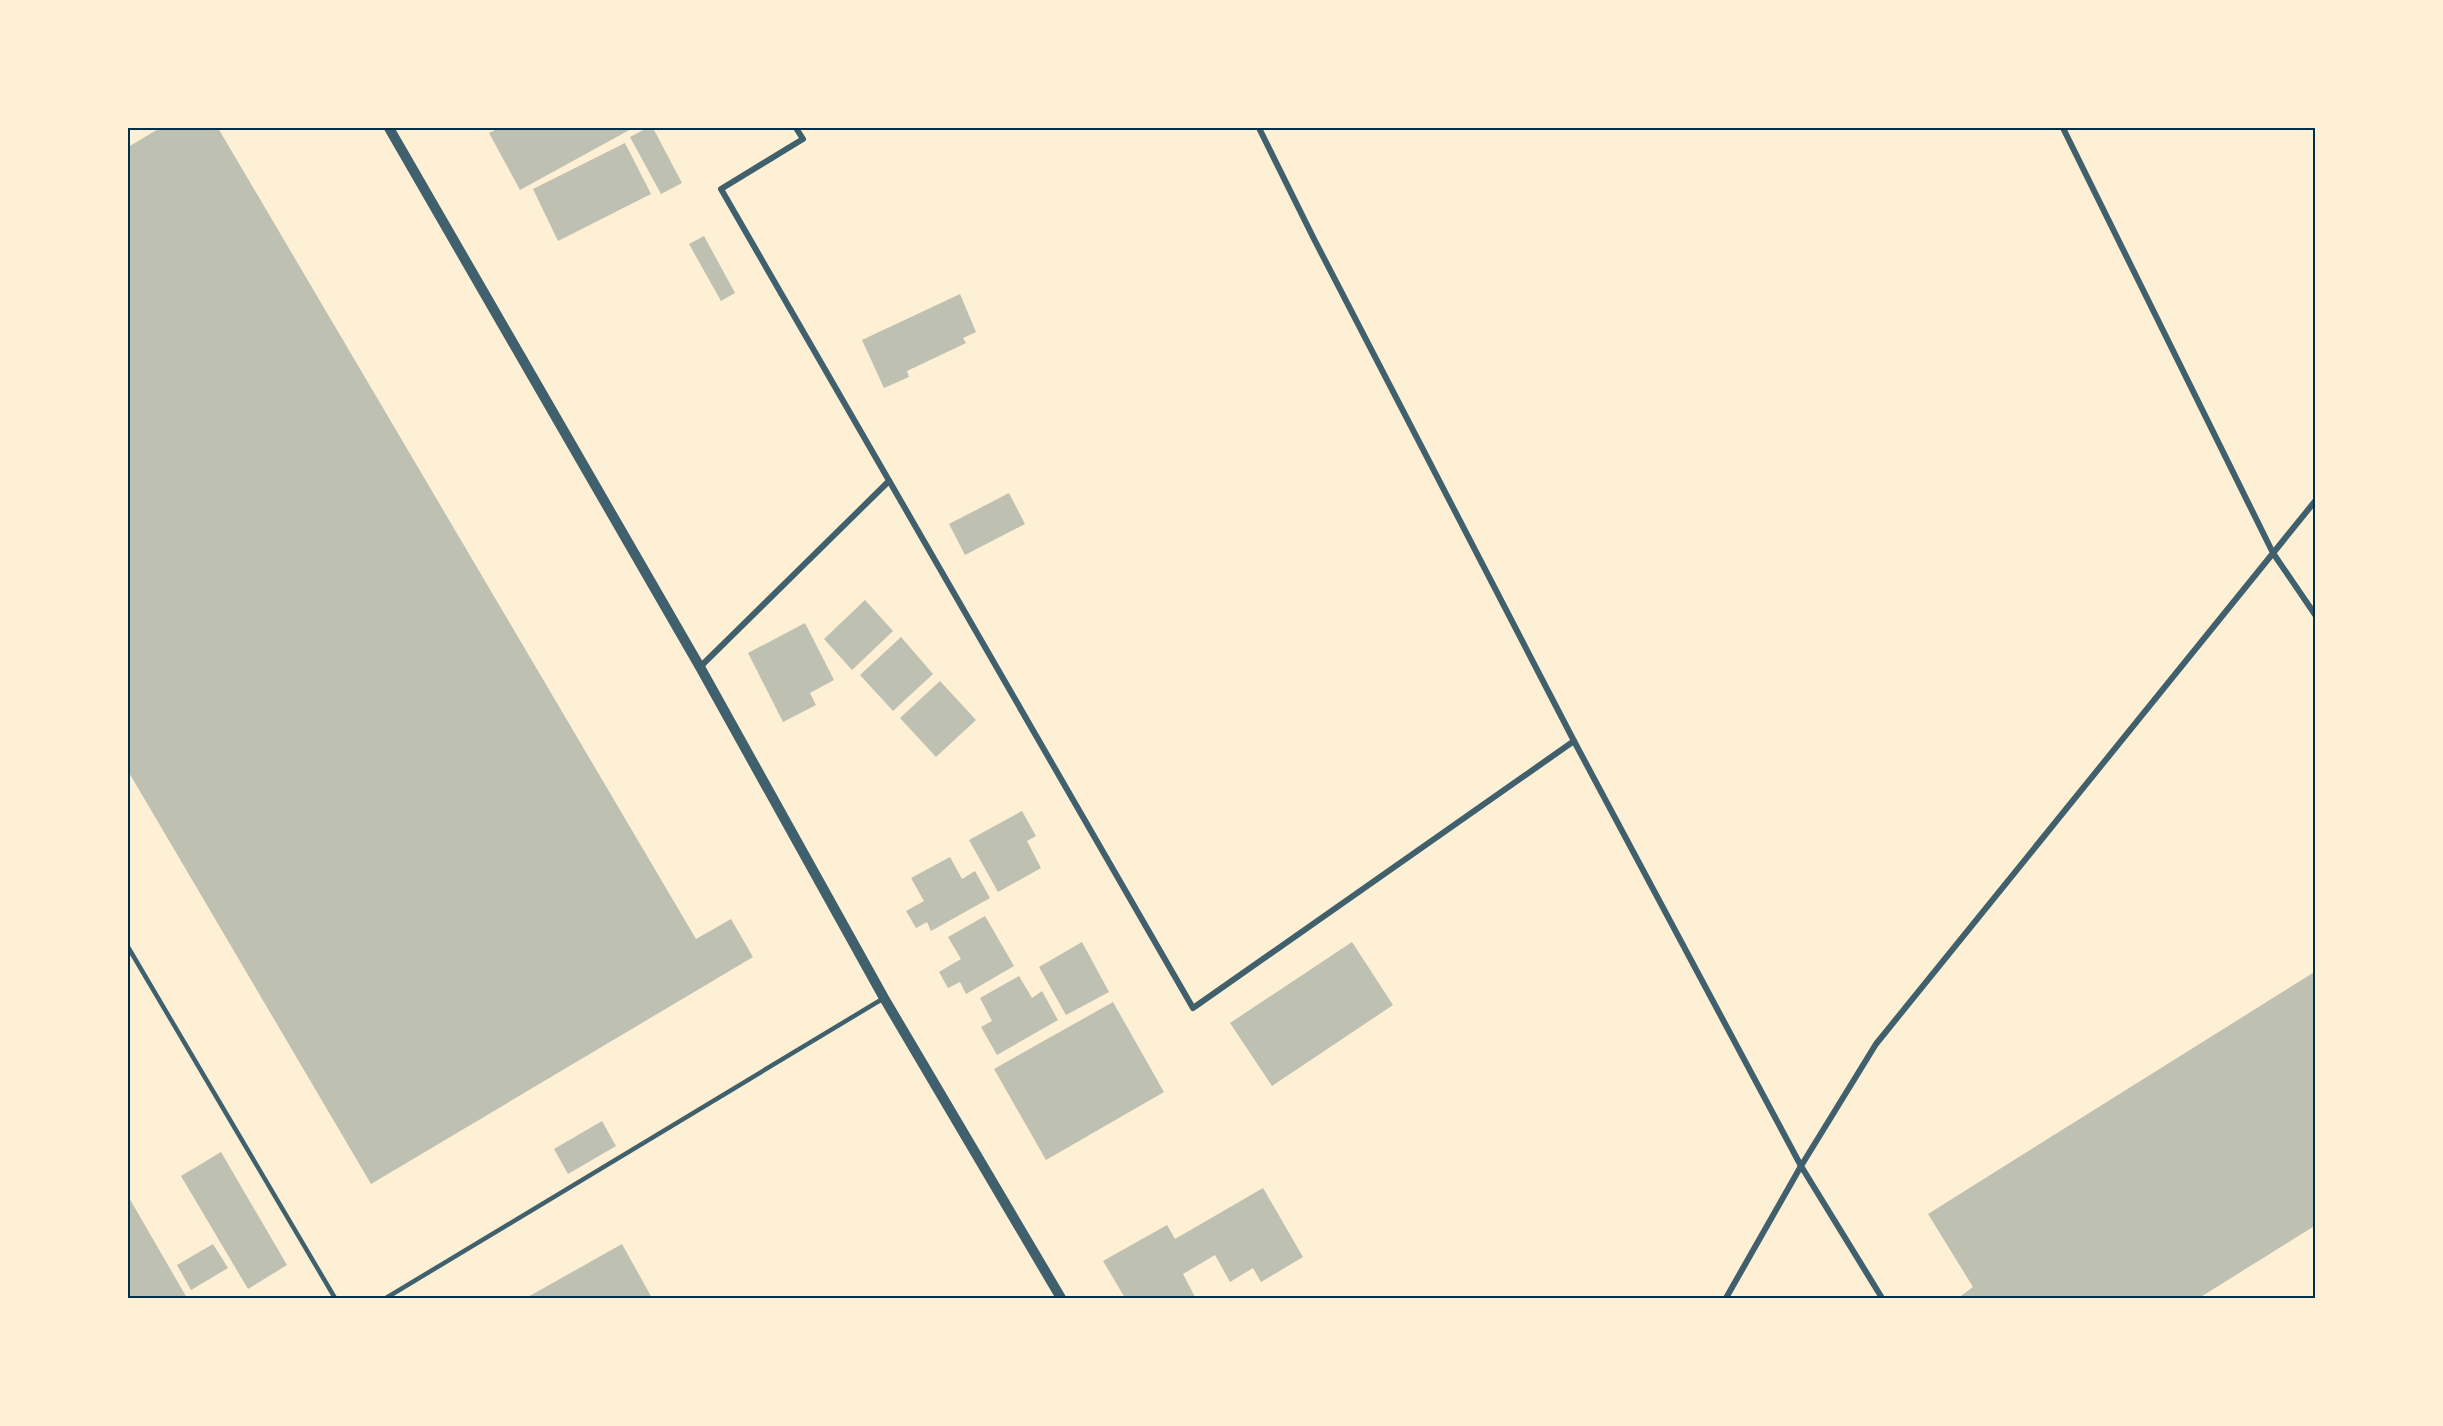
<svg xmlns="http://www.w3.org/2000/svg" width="2443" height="1426" viewBox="0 0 2443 1426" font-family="Lora,serif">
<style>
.building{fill:#bec0b2}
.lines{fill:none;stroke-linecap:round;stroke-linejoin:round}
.service{stroke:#3f606c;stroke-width:4.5}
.minor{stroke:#3f606c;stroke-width:6}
.tertiary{stroke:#3f606c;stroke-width:10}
.neatline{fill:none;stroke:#003049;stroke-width:2}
</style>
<rect width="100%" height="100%" fill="#fdf0d5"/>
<g class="building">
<polygon points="160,128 218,128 696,939 731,919 753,957 371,1184 128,771 128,147"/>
<polygon points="499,128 633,128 520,190 489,133"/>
<polygon points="647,128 653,128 682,183 661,194 630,137"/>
<polygon points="625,143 651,194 558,241 533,189"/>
<polygon points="704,236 735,293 721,301 689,244"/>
<polygon points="960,294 976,332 963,338 966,343 907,371 909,377 884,388 862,340"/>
<polygon points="1009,493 1025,524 965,555 949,524"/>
<polygon points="865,600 893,631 852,670 824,639"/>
<polygon points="805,623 834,680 810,693 816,705 783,722 748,653"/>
<polygon points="901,637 933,674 893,711 860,675"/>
<polygon points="940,681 976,720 936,757 900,718"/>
<polygon points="1022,811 1036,836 1027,841 1041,868 998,892 969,840"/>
<polygon points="950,857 962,879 975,871 990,898 931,931 927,922 916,928 906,911 924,901 911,878"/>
<polygon points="985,916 1014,966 966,994 960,982 948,988 939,972 961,959 948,937"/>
<polygon points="1082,942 1109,992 1066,1015 1039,967"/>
<polygon points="1352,942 1393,1005 1272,1086 1230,1023"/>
<polygon points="2316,971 2316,1225 2199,1298 1958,1298 1973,1287 1928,1214"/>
<polygon points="1019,976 1032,998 1042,991 1058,1020 997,1055 981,1027 992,1021 980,998"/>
<polygon points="1113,1002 1164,1092 1046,1160 994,1069"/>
<polygon points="602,1121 616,1146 568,1174 554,1149"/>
<polygon points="221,1152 287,1265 248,1289 181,1176"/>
<polygon points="1263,1188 1303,1257 1261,1282 1253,1268 1230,1282 1215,1255 1183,1274 1195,1297 1192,1298 1125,1298 1103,1261 1167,1225 1175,1239"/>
<polygon points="128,1196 187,1298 128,1298"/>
<polygon points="213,1244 228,1268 191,1290 177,1265"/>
<polygon points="622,1244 652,1298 526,1298"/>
</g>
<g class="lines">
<g class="service">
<polyline points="128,947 335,1298"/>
<polyline points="386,1298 884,998"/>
</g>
<g class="minor">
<polyline points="796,128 803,139 721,189 1193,1008 1574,741"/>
<polyline points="1259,128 1314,239 1574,741 1801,1166 1882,1298"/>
<polyline points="2063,128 2273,553 2316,616"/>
<polyline points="700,667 889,481"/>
<polyline points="1726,1298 1801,1166 1876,1044 2316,500"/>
</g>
<polyline class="tertiary" points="389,128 700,667 884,998 1061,1298"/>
</g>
<rect width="2443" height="1426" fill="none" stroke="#fdf0d5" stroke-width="258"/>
<rect x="129" y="129" width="2185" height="1168" class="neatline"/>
</svg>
